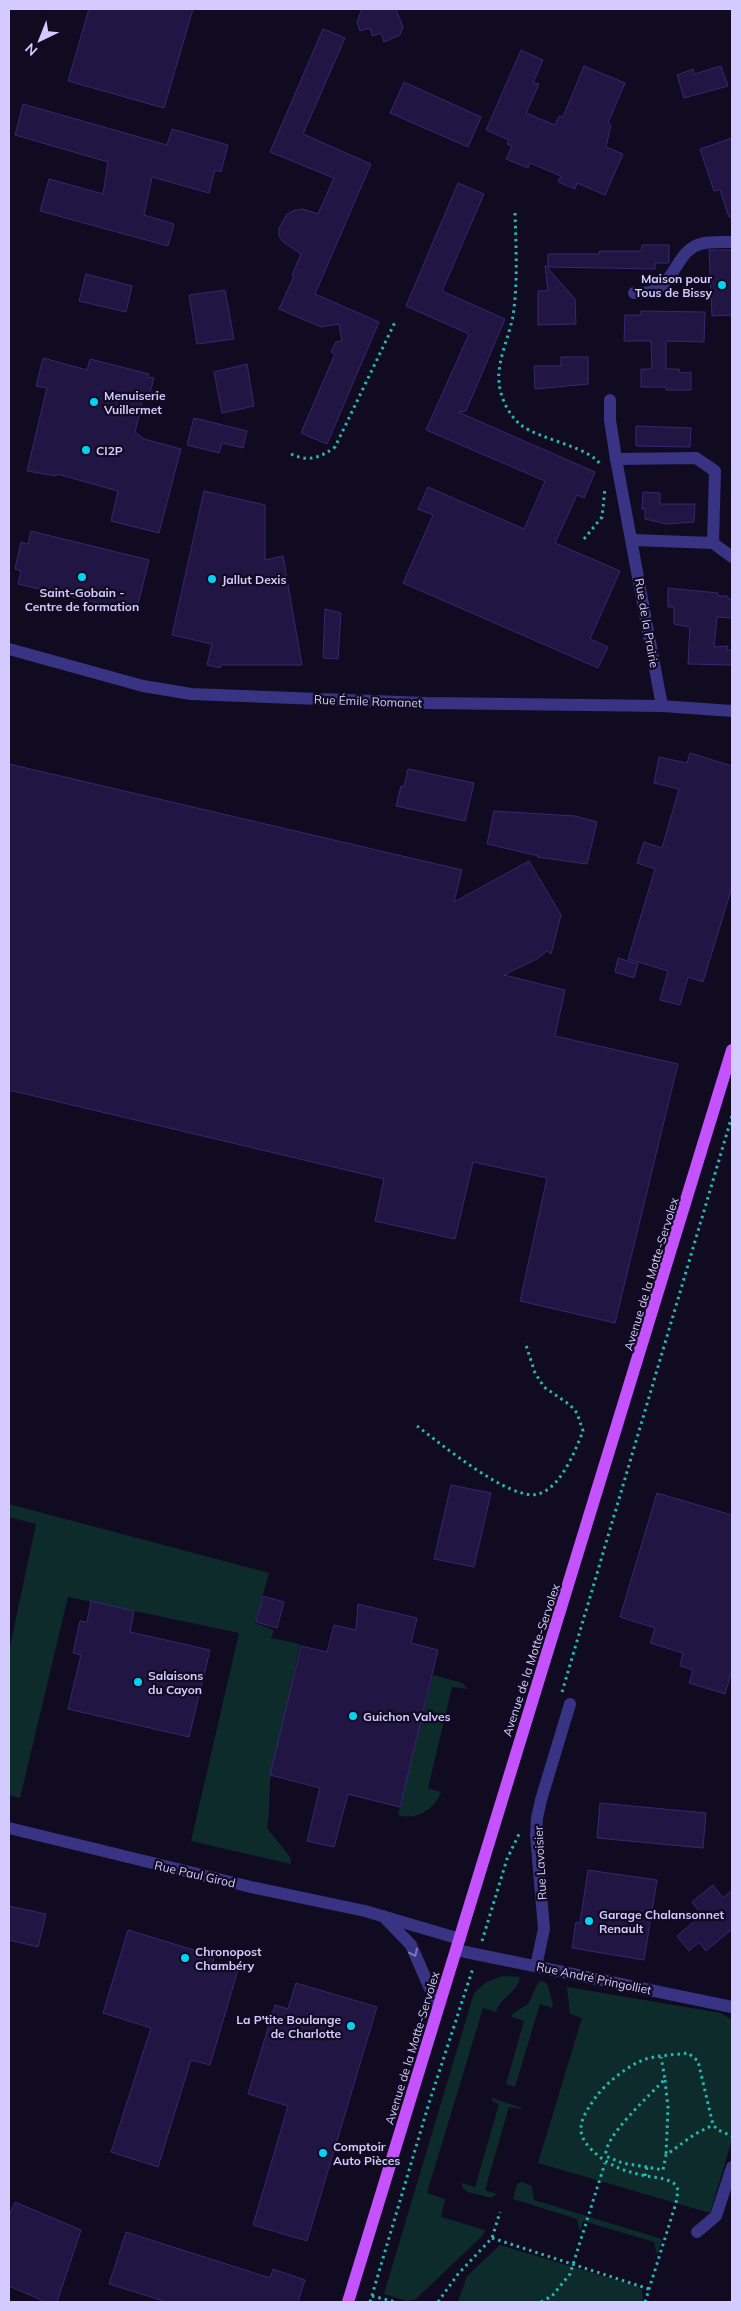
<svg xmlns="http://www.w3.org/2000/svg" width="741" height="2311" viewBox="0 0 741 2311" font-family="Mulish,sans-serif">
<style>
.green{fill:#0e2b2b}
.building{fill:#211643;stroke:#372671}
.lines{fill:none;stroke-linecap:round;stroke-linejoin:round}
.path{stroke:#25b9b5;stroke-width:3;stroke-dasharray:2.5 4;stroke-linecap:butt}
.minor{stroke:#383383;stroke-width:12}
.major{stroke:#c452ff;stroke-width:12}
.oneway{stroke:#7e77bb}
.poi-dot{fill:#00d4f6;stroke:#100b21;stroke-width:2}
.labels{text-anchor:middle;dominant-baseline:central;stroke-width:4.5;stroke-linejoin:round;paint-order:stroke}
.poi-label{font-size:12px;font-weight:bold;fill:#d3cbff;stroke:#100b21;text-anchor:start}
.street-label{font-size:12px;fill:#d3cbff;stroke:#100b21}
</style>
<rect width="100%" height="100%" fill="#100b21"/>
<g class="green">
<polygon points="9,1504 269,1573 255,1623 274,1630 271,1638 300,1644 270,1781 269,1815 267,1828 290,1857 291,1864 191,1841 239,1633 68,1597 20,1798 9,1795 9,1651 36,1524 9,1517"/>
<path d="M433,1675L463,1683L467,1689L452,1687L428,1788L441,1792C435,1809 416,1821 398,1815Z"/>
<path d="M502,1976L520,1977C517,1994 501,1996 496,2012L483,2008L427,2193L445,2199L441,2217L485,2230L483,2235L416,2299L407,2301L384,2294L474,1993L486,1982Z"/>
<polygon points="541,1981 547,1983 553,2005 552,2008 540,2004 515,2087 506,2084 524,2021 512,2017 512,2014 528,2004 538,1983"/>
<polygon points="567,1987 721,2013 732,2020 732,2140 710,2213 538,2163 582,2018 570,2014"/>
<polygon points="492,2098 522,2108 521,2109 509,2107 485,2190 497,2194 491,2198 468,2192 462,2187 462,2183 475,2187 499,2104 492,2101"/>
<polygon points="522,2182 532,2186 534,2200 662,2239 657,2255 654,2242 583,2221 580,2232 577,2219 513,2199 517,2184"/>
<polygon points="500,2245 637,2286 642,2290 643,2302 458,2302 467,2276"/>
</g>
<g class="building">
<polygon points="89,9 193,9 164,108 68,81"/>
<polygon points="362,9 396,9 403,27 400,35 384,42 381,33 372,36 370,28 360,31 357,22"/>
<polygon points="323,29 345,38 303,134 371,164 315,294 379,322 327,444 301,433 335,354 331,352 336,342 342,341 339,324 321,327 279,309 294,276 292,275 301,254 283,242 279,236 279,228 287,214 295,210 303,209 318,214 334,178 270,152"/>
<polygon points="521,50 543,60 533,83 539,84 526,113 555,125 559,116 563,117 584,66 625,83 608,123 611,125 606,147 623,154 605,195 577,183 575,189 558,182 561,176 530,163 528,168 506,159 512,146 507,144 509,140 486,130"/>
<polygon points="721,66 728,86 684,98 677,75 693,69 694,74"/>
<polygon points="404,82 481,117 468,147 390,113"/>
<polygon points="23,104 167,145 172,129 228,145 221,172 215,170 209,193 152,177 144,215 174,224 168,246 40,211 49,179 103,194 108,162 15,135"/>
<polygon points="732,138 732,217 729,217 720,190 714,191 700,149"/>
<polygon points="458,183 484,194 442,291 505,319 466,411 458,412 595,472 584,498 577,495 555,543 620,571 590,639 608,647 598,668 403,583 433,515 418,509 428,487 524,529 545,481 426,430 469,334 406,306"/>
<polygon points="642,245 669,245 669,263 655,263 655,269 548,267 548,254 599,254 599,251 641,251"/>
<polygon points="709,250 732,250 732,315 712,316"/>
<polygon points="545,265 575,299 576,324 538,325 538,291 548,291"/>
<polygon points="86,274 132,286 126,312 79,301"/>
<polygon points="225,290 234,339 197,344 189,295"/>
<polygon points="641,311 705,312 704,342 666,341 666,369 679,369 680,373 691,372 691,390 666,390 666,387 641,387 641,369 652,369 651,341 624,341 625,315 641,315"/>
<polygon points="561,357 588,357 588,384 535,389 534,366 561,366"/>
<polygon points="43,358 87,370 90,359 149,374 148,377 154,378 149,396 144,395 135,432 144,439 181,449 159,533 111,521 118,491 57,474 56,476 27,471 47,388 36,386"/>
<polygon points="247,364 254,406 222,413 214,372"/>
<polygon points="194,418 247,431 243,448 222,443 219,453 187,445"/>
<polygon points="636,426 691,428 690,447 636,446"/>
<polygon points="204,491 265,505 265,560 283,556 302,665 221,665 220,668 207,665 212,644 172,635"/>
<polygon points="643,492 660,493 660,504 695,504 694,522 666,524 645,519 645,509 642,509"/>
<polygon points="31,531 149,560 136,612 18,584 21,571 15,569 21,542 28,544"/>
<polygon points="668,588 718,593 718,596 727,596 727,598 732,599 732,618 717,617 714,647 728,646 727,650 732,650 732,665 688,664 690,627 674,624 674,607 668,607"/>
<polygon points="325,609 341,613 338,659 323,658"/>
<polygon points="690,753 732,766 732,887 703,982 688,977 680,1005 660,1000 668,971 628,959 655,869 637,863 644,842 662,848 679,789 654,783 659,757 687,763"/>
<polygon points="9,764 462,870 454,902 529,861 561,915 551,954 547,951 537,959 504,975 565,990 555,1036 678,1064 615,1323 520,1301 547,1178 473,1162 455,1239 375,1221 384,1179 9,1090"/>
<polygon points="408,769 474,783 465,821 396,806 401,786 404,787"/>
<polygon points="494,811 575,816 597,822 587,864 537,857 539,856 487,844"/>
<polygon points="618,958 638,964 634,978 615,972"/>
<polygon points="451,1485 491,1493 474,1567 434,1559"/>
<polygon points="657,1493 732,1515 732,1670 725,1694 689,1683 693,1670 680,1666 683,1653 650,1643 655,1628 620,1617"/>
<polygon points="263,1596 284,1602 277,1628 256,1622"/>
<polygon points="91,1601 134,1611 130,1632 210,1650 189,1737 68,1709 81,1655 73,1653 80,1621 87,1622"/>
<polygon points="358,1604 417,1618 411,1643 438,1650 400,1807 348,1794 334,1847 307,1841 320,1788 270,1775 301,1646 327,1652 334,1625 356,1630"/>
<polygon points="600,1803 706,1813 703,1848 597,1838"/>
<polygon points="588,1870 657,1880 644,1960 572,1948 576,1922 580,1923"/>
<polygon points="713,1885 723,1898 732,1890 732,1929 706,1951 699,1942 689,1951 677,1936 702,1915 692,1902"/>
<polygon points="9,1906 46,1914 38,1947 9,1940"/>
<polygon points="128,1930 214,1956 213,1962 238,1970 210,2065 191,2060 158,2167 111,2152 151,2028 103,2013"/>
<polygon points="296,1983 377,2007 307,2241 253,2225 288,2106 248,2094 275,2005 288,2009"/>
<polygon points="15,2202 81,2230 57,2302 46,2302 9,2286 9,2216"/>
<polygon points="126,2232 270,2278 273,2269 305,2280 298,2302 167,2302 109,2284"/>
</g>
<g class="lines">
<g class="path">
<path d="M515,213C516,247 518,282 513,316C509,337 497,361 499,382C500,397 509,416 521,425C540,440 592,447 601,466"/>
<path d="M291,454C308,462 320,458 335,447L396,320"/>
<polyline points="584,539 602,517 605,488"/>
<path d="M417,1426C440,1443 511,1502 538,1494C561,1488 575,1451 583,1431L577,1413L570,1405L544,1387L535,1373L525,1342"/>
<polyline points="562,1692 732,1116"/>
<polyline points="482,1941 507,1859 520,1832"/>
<polyline points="665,2080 668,2108 666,2155"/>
<path d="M647,2167L622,2163L606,2156C602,2138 652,2093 665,2079L661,2057"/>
<polyline points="645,2176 647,2167 663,2170 666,2155 695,2134 713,2125"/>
<polyline points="492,2238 649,2289"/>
<polyline points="372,2296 396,2302"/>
<polyline points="370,2302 429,2103 473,1968"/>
<polyline points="438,2302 458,2274 492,2238 500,2212"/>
<polyline points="541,2302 552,2296 570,2274 605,2163"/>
<path d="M645,2302L676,2203L678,2190L676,2185C668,2178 657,2178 647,2176C625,2172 606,2165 590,2148C573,2130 583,2116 595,2098C606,2083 626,2067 643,2060C656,2055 674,2055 688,2053L698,2061L713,2125L718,2130L732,2136"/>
</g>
<g class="minor">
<path d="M634,293C638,293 645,293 650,292C675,285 676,251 700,244C709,241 723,242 732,242"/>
<polyline points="610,400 610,420 616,459 662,706"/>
<polyline points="616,459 696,458 715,471 713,543"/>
<polyline points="633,540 713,543 732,557"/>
<polyline points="9,649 143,686 191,694 426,703 662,706 732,711"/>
<polyline points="9,1828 251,1887 365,1911 460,1939"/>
<polyline points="383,1916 411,1945 438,2007"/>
<polyline points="456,1950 732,2007"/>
<polyline points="536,1966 544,1929 536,1835 537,1818 541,1800 570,1704"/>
<polyline points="697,2232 716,2216 732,2167"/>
</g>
<path class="major" d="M348,2302C475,1884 607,1468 732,1050"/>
</g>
<defs><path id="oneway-chevron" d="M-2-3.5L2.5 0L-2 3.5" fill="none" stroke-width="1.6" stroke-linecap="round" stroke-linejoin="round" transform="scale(1.25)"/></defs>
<use class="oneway" href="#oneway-chevron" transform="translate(414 1953) rotate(65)"/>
<g class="poi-dot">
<circle cx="722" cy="285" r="5"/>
<circle cx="94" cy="402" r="5"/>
<circle cx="86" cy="450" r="5"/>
<circle cx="82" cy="577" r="5"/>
<circle cx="212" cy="579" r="5"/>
<circle cx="138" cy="1682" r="5"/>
<circle cx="353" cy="1716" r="5"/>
<circle cx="589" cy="1921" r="5"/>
<circle cx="185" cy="1958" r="5"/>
<circle cx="351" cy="2026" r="5"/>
<circle cx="323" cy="2153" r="5"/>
</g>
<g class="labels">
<g class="poi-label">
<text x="712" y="278" text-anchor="end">Maison pour<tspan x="712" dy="14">Tous de Bissy</tspan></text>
<text x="104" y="395">Menuiserie<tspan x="104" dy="14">Vuillermet</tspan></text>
<text x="96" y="450">CI2P</text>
<text x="222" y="579">Jallut Dexis</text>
<text x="82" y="592" text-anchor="middle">Saint-Gobain -<tspan x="82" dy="14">Centre de formation</tspan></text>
<text x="148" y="1675">Salaisons<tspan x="148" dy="14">du Cayon</tspan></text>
<text x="363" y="1716">Guichon Valves</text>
<text x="599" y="1914">Garage Chalansonnet<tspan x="599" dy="14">Renault</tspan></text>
<text x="195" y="1951">Chronopost<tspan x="195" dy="14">Chambéry</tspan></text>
<text x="341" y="2019" text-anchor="end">La P'tite Boulange<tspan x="341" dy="14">de Charlotte</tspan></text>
<text x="333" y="2146">Comptoir<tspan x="333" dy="14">Auto Pièces</tspan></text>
</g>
<g class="street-label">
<text transform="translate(647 623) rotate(80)">Rue de la Prairie</text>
<text transform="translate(368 701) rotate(2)">Rue Émile Romanet</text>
<text transform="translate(651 1274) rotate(-73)">Avenue de la Motte-Servolex</text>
<text transform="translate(531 1660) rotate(-72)">Avenue de la Motte-Servolex</text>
<text transform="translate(540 1863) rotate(-93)">Rue Lavoisier</text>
<text transform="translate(195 1874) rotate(13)">Rue Paul Girod</text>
<text transform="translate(594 1978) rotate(12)">Rue André Pringolliet</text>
<text transform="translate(412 2048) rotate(-73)">Avenue de la Motte-Servolex</text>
</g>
</g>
<rect width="741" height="2311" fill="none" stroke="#d3cbff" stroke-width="20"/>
<g transform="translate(40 40) rotate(223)" stroke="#100b21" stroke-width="4" paint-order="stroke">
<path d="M0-4L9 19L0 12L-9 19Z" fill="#d3cbff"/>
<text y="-8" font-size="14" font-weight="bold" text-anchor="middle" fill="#d3cbff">N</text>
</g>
</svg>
